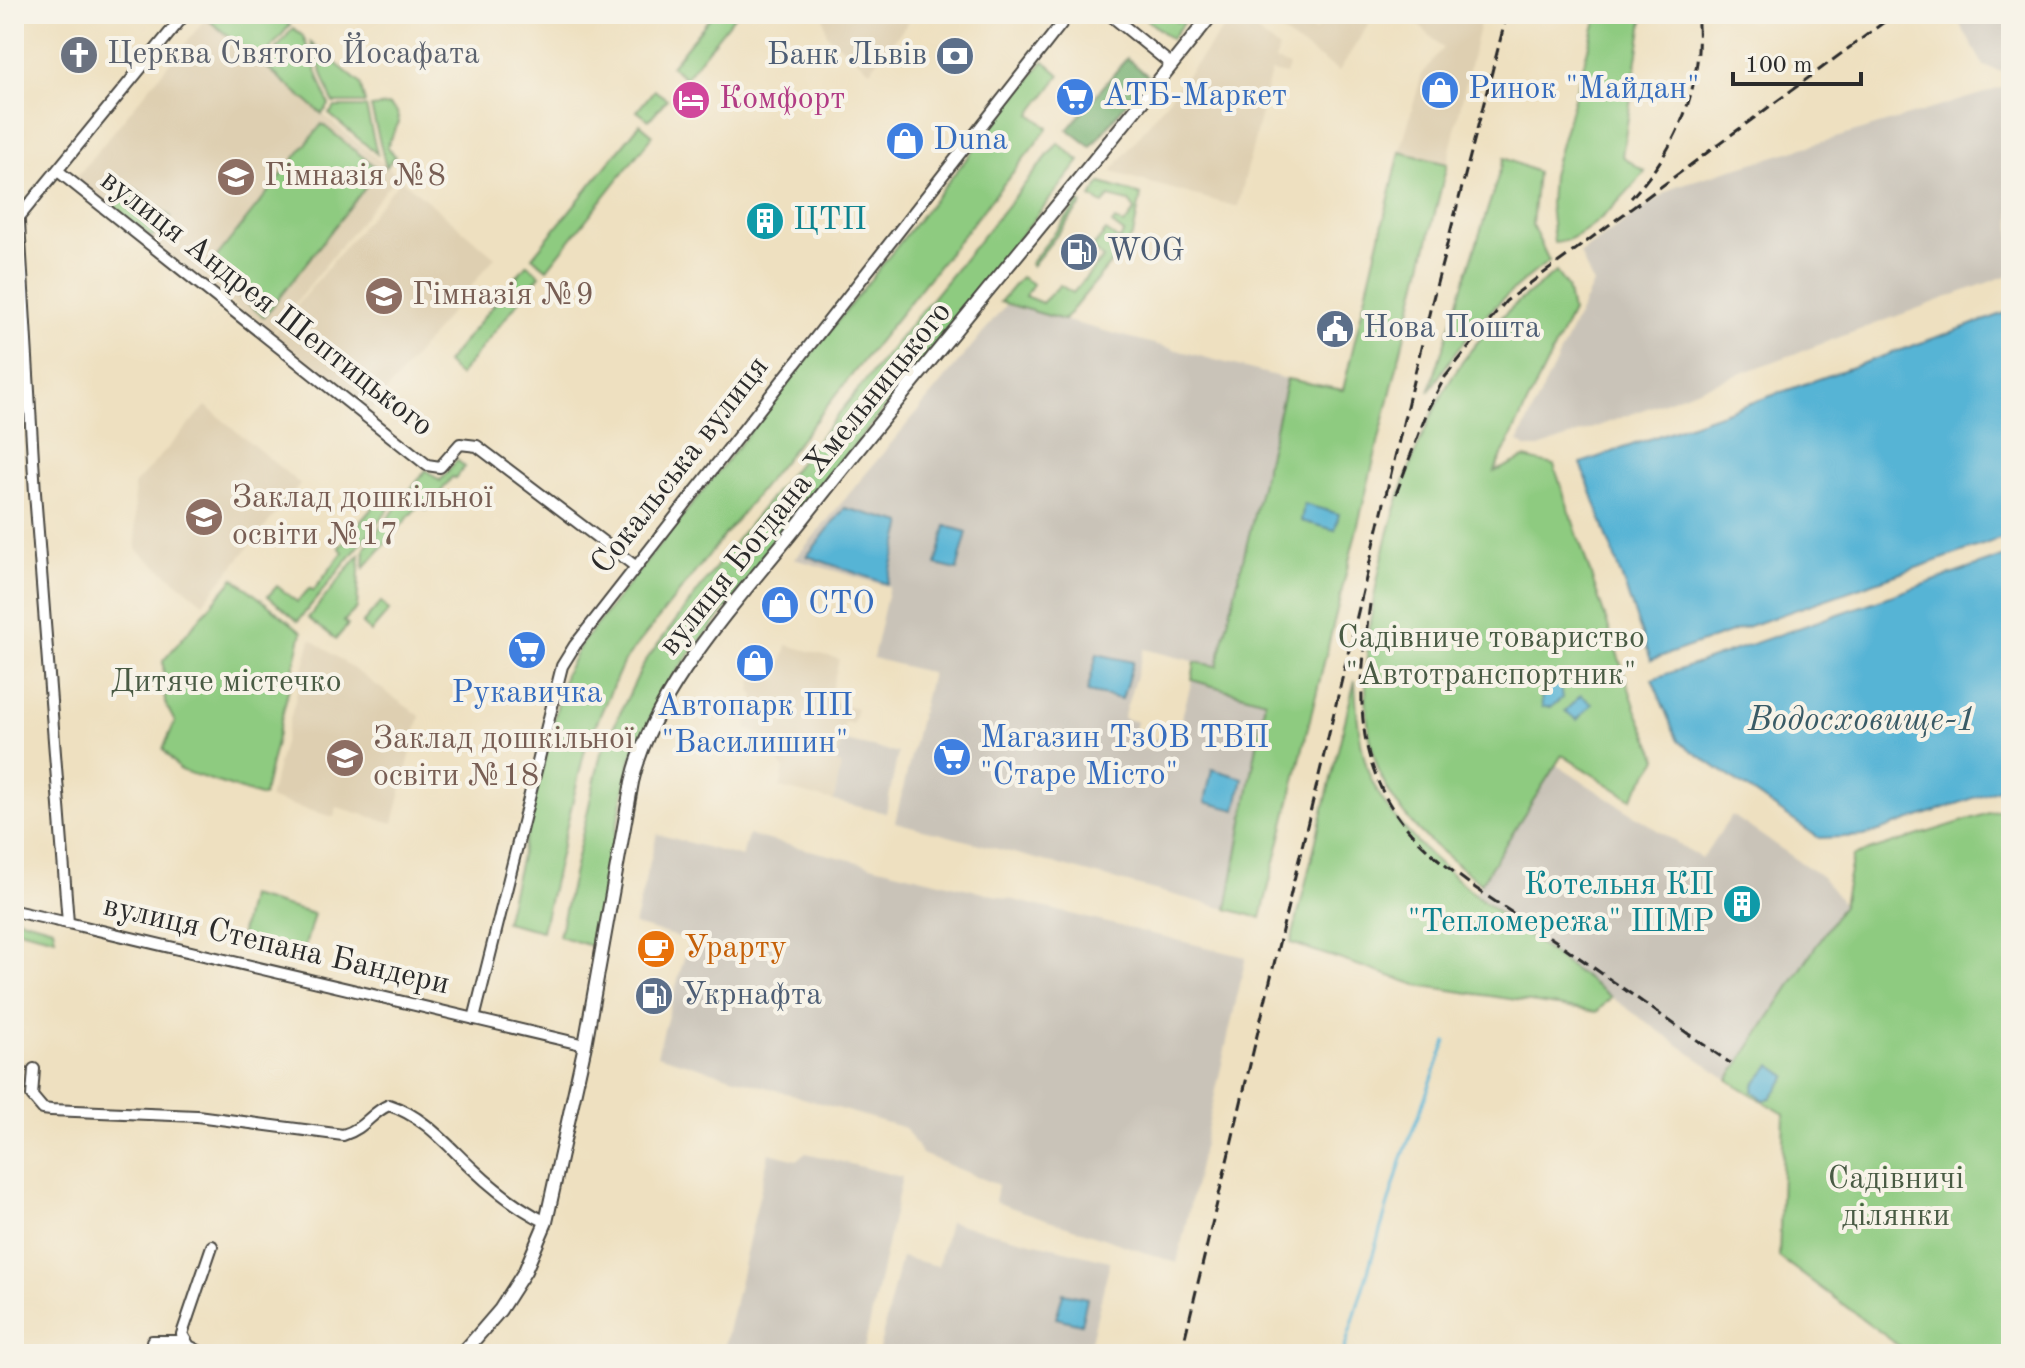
<svg xmlns="http://www.w3.org/2000/svg" width="2025" height="1368" viewBox="0 0 2025 1368" font-family="'Old Standard TT',serif">
<style>
.built{fill:#decfb1}
.industrial{fill:#c9c3b8}
.green{fill:#8ecb80;stroke:#5c7b56;stroke-width:2}
.forest{fill:#72af6e;stroke:#4e6d4c;stroke-width:2}
.water{fill:#57b4d5;stroke:#417080;stroke-width:2}
.lines{fill:none;stroke-linecap:round;stroke-linejoin:round}
.stream{stroke:#57b4d5;stroke-width:3}
.minor-casing{stroke:#484641;stroke-width:14}
.tertiary-casing{stroke:#484641;stroke-width:16}
.minor{stroke:#fff;stroke-width:10}
.tertiary{stroke:#fff;stroke-width:12}
.rail{stroke:#2b2b2b;stroke-width:3;stroke-dasharray:12 6;stroke-linecap:butt}
.labels{text-anchor:middle;dominant-baseline:central;stroke-width:8;stroke-linejoin:round;paint-order:stroke}
.worship-label{font-size:32px;fill:#5b616d;stroke:#f7f3e8;text-anchor:start}
.service-label{font-size:32px;fill:#4e5e75;stroke:#f7f3e8;text-anchor:start}
.shop-label{font-size:32px;fill:#366cbe;stroke:#f7f3e8;text-anchor:start}
.hotel-label{font-size:32px;fill:#b23c85;stroke:#f7f3e8;text-anchor:start}
.education-label{font-size:32px;fill:#785e54;stroke:#f7f3e8;text-anchor:start}
.culture-label{font-size:32px;fill:#0d838f;stroke:#f7f3e8;text-anchor:start}
.street-label{font-size:32px;fill:#2b2b2b;stroke:#f7f3e8}
.park-label{font-size:32px;fill:#495b44;stroke:#f7f3e8}
.food-label{font-size:32px;fill:#c56008;stroke:#f7f3e8;text-anchor:start}
.water-label{font-size:34px;font-style:italic;fill:#3a5b66;stroke:#f7f3e8}
</style>
<rect width="100%" height="100%" fill="#f7f3e8"/>
<filter id="ink" filterUnits="userSpaceOnUse"><feTurbulence type="fractalNoise" baseFrequency=".0125" numOctaves="2"/><feDisplacementMap in="SourceGraphic" scale="16" xChannelSelector="R" yChannelSelector="G"/><feConvolveMatrix kernelMatrix="1 2 1 2 8 2 1 2 1" color-interpolation-filters="sRGB"/></filter>
<filter id="wash" filterUnits="userSpaceOnUse"><feTurbulence type="fractalNoise" baseFrequency=".006" numOctaves="4" result="noise"/><feDisplacementMap in="SourceGraphic" scale="32" xChannelSelector="R" yChannelSelector="G"/><feGaussianBlur stdDeviation="1.8" result="paint"/><feColorMatrix in="noise" values="0 0 0 0 0 0 0 0 0 0 0 0 0 0 0 0 0 1.4 0 .05"/><feComposite in="paint" operator="in"/></filter>
<g filter="url(#wash)">
<rect width="100%" height="100%" fill="#eee0c0"/>
<g class="built">
<polygon points="823,14 915,14 870,70 827,35"/>
<polygon points="1235,14 1279,49 1275,61 1289,66 1286,75 1271,72 1238,207 1111,172"/>
<polygon points="1285,14 1315,31 1327,14 1359,14 1370,22 1339,71 1256,15"/>
<polygon points="1407,14 1482,14 1447,164 1400,152 1422,74 1443,48"/>
<polygon points="206,18 397,175 271,334 75,179"/>
<polygon points="401,179 495,257 370,412 272,335"/>
<polygon points="206,406 300,484 203,603 136,549 134,485"/>
<polygon points="311,639 420,716 393,823 337,807 334,817 269,799"/>
<polygon points="787,645 839,659 829,700 857,708 853,724 845,722 836,763 842,765 834,801 780,788 784,769 761,735 746,729 755,696 751,691 754,674 777,679"/>
</g>
<g class="industrial">
<polygon points="1954,14 2011,14 2011,75 1984,66"/>
<polygon points="2011,85 2011,274 1539,448 1527,448 1518,442 1593,284 1580,253 1676,186"/>
<polygon points="1006,305 1287,379 1217,667 1144,649 1123,718 1137,722 1131,745 1151,750 1155,738 1175,743 1192,680 1265,701 1227,909 895,822 931,673 873,658 889,587 795,559"/>
<polygon points="841,740 898,753 886,813 834,801 841,765 836,763"/>
<polygon points="1555,764 1702,859 1732,815 1822,877 1843,904 1728,1080 1611,997 1475,893"/>
<polygon points="657,834 742,857 748,835 1246,957 1177,1263 995,1202 998,1185 922,1154 905,1128 657,1055 689,940 634,925"/>
<polygon points="769,1153 797,1160 806,1153 902,1177 863,1354 723,1354"/>
<polygon points="949,1222 1110,1261 1088,1354 878,1354 901,1257 938,1266"/>
</g>
<g class="green">
<polygon points="209,14 276,14 290,25 260,62 206,18"/>
<polygon points="713,14 736,14 685,78 671,66"/>
<polygon points="1140,14 1167,14 1177,22 1183,14 1190,14 1171,39"/>
<path d="M1598,14H1644L1622,156L1645,172C1625,195 1586,241 1554,243L1550,204L1552,175Z"/>
<polygon points="293,28 303,36 329,105 322,114 264,65"/>
<polygon points="311,43 360,83 365,103 333,103"/>
<polygon points="1044,61 1060,75 1031,114 1048,128 623,663 585,749 542,931 505,922 565,674 581,644"/>
<polygon points="654,90 667,99 649,120 637,111"/>
<polygon points="389,105 397,112 399,122 387,146 395,156 386,167 371,107"/>
<polygon points="335,107 366,107 377,154 329,114"/>
<polygon points="322,124 379,170 264,317 207,269"/>
<polygon points="640,124 653,135 547,269 532,257"/>
<polygon points="1058,143 1080,161 669,681 632,755 591,946 559,936 601,753 644,663 738,538"/>
<polygon points="1400,152 1447,164 1261,918 1227,909 1265,701 1192,680 1195,662 1217,666 1287,379 1343,390"/>
<path d="M1504,158L1537,172L1532,225L1549,261C1493,303 1466,333 1429,392Z"/>
<polygon points="1101,183 1141,195 1133,236 1064,320 1000,302 1021,277 1033,284 1025,296 1042,303 1060,285 1073,293 1103,258 1092,248 1106,231 1119,240 1124,233 1112,224 1115,220 1124,225 1135,210 1129,202 1109,197 1103,204 1091,197"/>
<polygon points="128,184 171,217 152,237 110,207"/>
<polygon points="1079,202 1082,204 1032,266 1030,264"/>
<polygon points="527,264 540,275 459,376 446,363"/>
<path d="M1556,272L1567,287L1572,312L1494,472L1524,458L1554,465L1637,712L1658,759L1631,799L1562,755L1481,883C1443,854 1403,824 1382,778C1334,670 1402,433 1475,345C1499,316 1527,294 1556,272Z"/>
<polygon points="457,460 465,467 455,478 452,477 427,510 419,505 364,568 365,547 426,470 440,481"/>
<polygon points="378,501 389,509 298,621 268,596 277,586 297,602 310,588 313,591 343,552 339,547"/>
<polygon points="360,554 357,608 344,621 348,625 336,639 308,618"/>
<polygon points="234,578 302,632 263,797 180,770 163,749 175,722 165,703 163,661"/>
<polygon points="381,602 389,611 371,632 362,624"/>
<path d="M1355,680C1356,711 1359,742 1368,771C1393,848 1545,946 1611,997L1597,1012L1417,985L1291,943Z"/>
<polygon points="2011,806 2011,1354 1910,1354 1779,1257 1784,1114 1728,1080 1843,905 1853,856"/>
<polygon points="249,896 314,914 302,957 239,942"/>
<polygon points="14,917 53,928 55,938 14,928"/>
</g>
<polygon class="forest" points="1127,58 1148,76 1091,147 1068,129"/>
<g class="water">
<polygon points="2011,311 2011,535 1651,660 1581,463"/>
<polygon points="1304,504 1339,514 1335,530 1301,521"/>
<polygon points="845,508 903,523 887,584 807,556"/>
<polygon points="946,526 967,532 957,570 936,565"/>
<polygon points="2011,554 2011,785 1864,836 1819,838 1678,741 1652,679"/>
<polygon points="1097,654 1133,662 1122,699 1087,692"/>
<polygon points="1549,685 1560,685 1562,698 1551,707 1542,707 1541,691"/>
<polygon points="1581,695 1592,704 1577,720 1565,711"/>
<polygon points="1212,769 1243,778 1236,810 1205,802"/>
<polygon points="1771,1065 1787,1076 1771,1098 1764,1100 1753,1091 1754,1085"/>
<polygon points="1063,1293 1087,1298 1081,1324 1056,1318"/>
</g>
<g class="lines">
<polyline class="stream" points="1343,1354 1402,1158 1446,1042"/>
</g>
</g>
<g filter="url(#ink)">
<g class="lines">
<g class="minor-casing">
<g id="minor">
<polyline points="1109,14 1172,65"/>
<polyline points="14,138 35,493 68,923 585,1045"/>
<polyline points="58,171 427,465 440,467 460,444 477,446 635,566"/>
<polyline points="19,217 185,14"/>
<polyline points="14,911 68,923"/>
<polyline points="474,1019 556,690 562,666 575,645 1069,14"/>
<path d="M34,1069L32,1096L43,1109L51,1110L197,1116L343,1135C366,1128 370,1113 389,1105C424,1116 447,1145 474,1170C496,1191 518,1208 546,1222"/>
<polyline points="152,1341 184,1341"/>
<polyline points="204,1354 189,1346 182,1334 212,1246"/>
</g>
</g>
<g class="tertiary-casing">
<path id="tertiary" d="M462,1354L500,1310L525,1271L546,1222L585,1045L632,782C653,688 742,596 801,521C936,350 1077,185 1212,14"/>
</g>
<use href="#minor" class="minor"/>
<use href="#tertiary" class="tertiary"/>
<g class="rail">
<path d="M1631,198C1678,148 1705,83 1697,14"/>
<polyline points="1396,494 1429,407 1445,377 1506,301 1895,14"/>
<path d="M1370,604C1362,663 1354,723 1377,779C1407,855 1496,900 1560,944C1616,984 1673,1023 1730,1063"/>
<polyline points="1181,1354 1430,310 1507,14"/>
</g>
</g>
</g>
<defs>
<g id="church-disc" transform="scale(2)"><circle r="9.5" fill="#6b7280" stroke="#f7f3e8"/><path d="M-1.2-6h2.4v3.5h3.3v2.4h-3.3V6h-2.4V-.1h-3.3v-2.4h3.3Z" fill="#fff"/></g>
<g id="bank-disc" transform="scale(2)"><circle r="9.5" fill="#5c6f8a" stroke="#f7f3e8"/><path d="M-6-4H6V4H-6ZM0-2.3a2.3 2.3 0 1 0 0 4.6a2.3 2.3 0 1 0 0-4.6Z" fill="#fff"/></g>
<g id="shop-disc" transform="scale(2)"><circle r="9.5" fill="#3f7fe0" stroke="#f7f3e8"/><path d="M-5-2.5h2.3a2.7 3.5 0 0 1 5.4 0H5L5.5 6h-11ZM-1.5-2.5h3a1.5 2.3 0 0 0-3 0Z" fill="#fff"/></g>
<g id="supermarket-disc" transform="scale(2)"><circle r="9.5" fill="#3f7fe0" stroke="#f7f3e8"/><path d="M-6-5.5h2.5l.6 2H6L4.5 2H-2.5L-4.4-4H-6ZM-1.5 3.2a1.3 1.3 0 1 0 .1 0ZM3 3.2a1.3 1.3 0 1 0 .1 0Z" fill="#fff"/></g>
<g id="hotel-disc" transform="scale(2)"><circle r="9.5" fill="#d1479c" stroke="#f7f3e8"/><path d="M-6-4.5h1.5V1H6V5H4.5V3h-9V5H-6ZM-4 0a1.8 1.8 0 1 1 3.6 0ZM.5 0V-2.5h3Q6-2.5 6 0Z" fill="#fff"/></g>
<g id="school-disc" transform="scale(2)"><circle r="9.5" fill="#8d6e63" stroke="#f7f3e8"/><path d="M0-5L7-2L0 1L-7-2ZM-4 1L0 2.5L4 1V4Q0 6-4 4Z" fill="#fff"/></g>
<g id="building-disc" transform="scale(2)"><circle r="9.5" fill="#0f9aa8" stroke="#f7f3e8"/><path d="M-4-6H4V6H1V3H-1V6H-4ZM-2.5-4.3h1.7v1.8h-1.7ZM.8-4.3h1.7v1.8H.8ZM-2.5-1h1.7V.8h-1.7ZM.8-1h1.7V.8H.8Z" fill="#fff"/></g>
<g id="fuel-disc" transform="scale(2)"><circle r="9.5" fill="#5c6f8a" stroke="#f7f3e8"/><path d="M-5.5-6h7V0h2V4h1.3V-2.5L3-4.5l.8-.8L6-3V5H2.5V1h-1V6h-7ZM-4.2-4.7v3.2H.2V-4.7Z" fill="#fff"/></g>
<g id="civic-disc" transform="scale(2)"><circle r="9.5" fill="#5c6f8a" stroke="#f7f3e8"/><path d="M-.6-6.5H3V-4.5H.6V-3L4-1V1h2V6H-6V1h2V-1L-.6-3ZM-1.2 2.5V6h2.4V2.5Z" fill="#fff"/></g>
<g id="cafe-disc" transform="scale(2)"><circle r="9.5" fill="#e8710a" stroke="#f7f3e8"/><path d="M-5.5-4.5H6V0H3Q3 3.5 0 3.5H-2.5Q-5.5 3.5-5.5 0ZM3-3.2v2h1.7v-2ZM-6 4.5H4V6H-6Z" fill="#fff"/></g>
</defs>
<g fill-rule="evenodd">
<use href="#church-disc" x="79" y="55"/>
<use href="#bank-disc" x="955" y="56"/>
<use href="#shop-disc" x="1440" y="90"/>
<use href="#supermarket-disc" x="1075" y="97"/>
<use href="#hotel-disc" x="691" y="100"/>
<use href="#shop-disc" x="905" y="141"/>
<use href="#school-disc" x="236" y="177"/>
<use href="#building-disc" x="765" y="221"/>
<use href="#fuel-disc" x="1079" y="252"/>
<use href="#school-disc" x="384" y="296"/>
<use href="#civic-disc" x="1335" y="329"/>
<use href="#school-disc" x="204" y="517"/>
<use href="#shop-disc" x="780" y="605"/>
<use href="#supermarket-disc" x="527" y="650"/>
<use href="#shop-disc" x="755" y="663"/>
<use href="#supermarket-disc" x="952" y="757"/>
<use href="#school-disc" x="345" y="758"/>
<use href="#building-disc" x="1742" y="904"/>
<use href="#cafe-disc" x="656" y="949"/>
<use href="#fuel-disc" x="654" y="996"/>
</g>
<g class="labels">
<g class="worship-label">
<text x="107" y="55">Церква Святого Йосафата</text>
</g>
<g class="service-label">
<text x="927" y="56" text-anchor="end">Банк Львів</text>
<text x="1107" y="252">WOG</text>
<text x="1363" y="329">Нова Пошта</text>
<text x="682" y="996">Укрнафта</text>
</g>
<g class="shop-label">
<text x="1468" y="90">Ринок "Майдан"</text>
<text x="1103" y="97">АТБ-Маркет</text>
<text x="933" y="141">Duna</text>
<text x="808" y="605">СТО</text>
<text x="527" y="694" text-anchor="middle">Рукавичка</text>
<text x="755" y="707" text-anchor="middle">Автопарк ПП<tspan x="755" dy="37">"Василишин"</tspan></text>
<text x="980" y="739">Магазин ТзОВ ТВП<tspan x="980" dy="37">"Старе Місто"</tspan></text>
</g>
<g class="hotel-label">
<text x="719" y="100">Комфорт</text>
</g>
<g class="education-label">
<text x="264" y="177">Гімназія №8</text>
<text x="412" y="296">Гімназія №9</text>
<text x="232" y="499">Заклад дошкільної<tspan x="232" dy="37">освіти №17</tspan></text>
<text x="373" y="740">Заклад дошкільної<tspan x="373" dy="37">освіти №18</tspan></text>
</g>
<g class="culture-label">
<text x="793" y="221">ЦТП</text>
<text x="1714" y="886" text-anchor="end">Котельня КП<tspan x="1714" dy="37">"Тепломережа" ШМР</tspan></text>
</g>
<g class="street-label">
<text transform="translate(266 304) rotate(38)">вулиця Андрея Шептицького</text>
<text transform="translate(681 466) rotate(-52)">Сокальська вулиця</text>
<text transform="translate(806 479) rotate(-51)">вулиця Богдана Хмельницького</text>
<text transform="translate(276 946) rotate(13)">вулиця Степана Бандери</text>
</g>
<g class="park-label">
<text x="1491" y="639">Садівниче товариство<tspan x="1491" dy="37">"Автотранспортник"</tspan></text>
<text x="226" y="683">Дитяче містечко</text>
<text x="1896" y="1180">Садівничі<tspan x="1896" dy="37">ділянки</tspan></text>
</g>
<g class="food-label">
<text x="684" y="949">Урарту</text>
</g>
<g class="water-label">
<text x="1862" y="721">Водосховище-1</text>
</g>
</g>
<rect width="2025" height="1368" fill="none" stroke="#f7f3e8" stroke-width="48"/>
<path d="M1733 72v12h128v-12" fill="none" stroke="#2b2b2b" stroke-width="4"/>
<text x="1745" y="72" font-size="24" fill="#2b2b2b" stroke="#f7f3e8" stroke-width="6" paint-order="stroke">100 m</text>
</svg>
